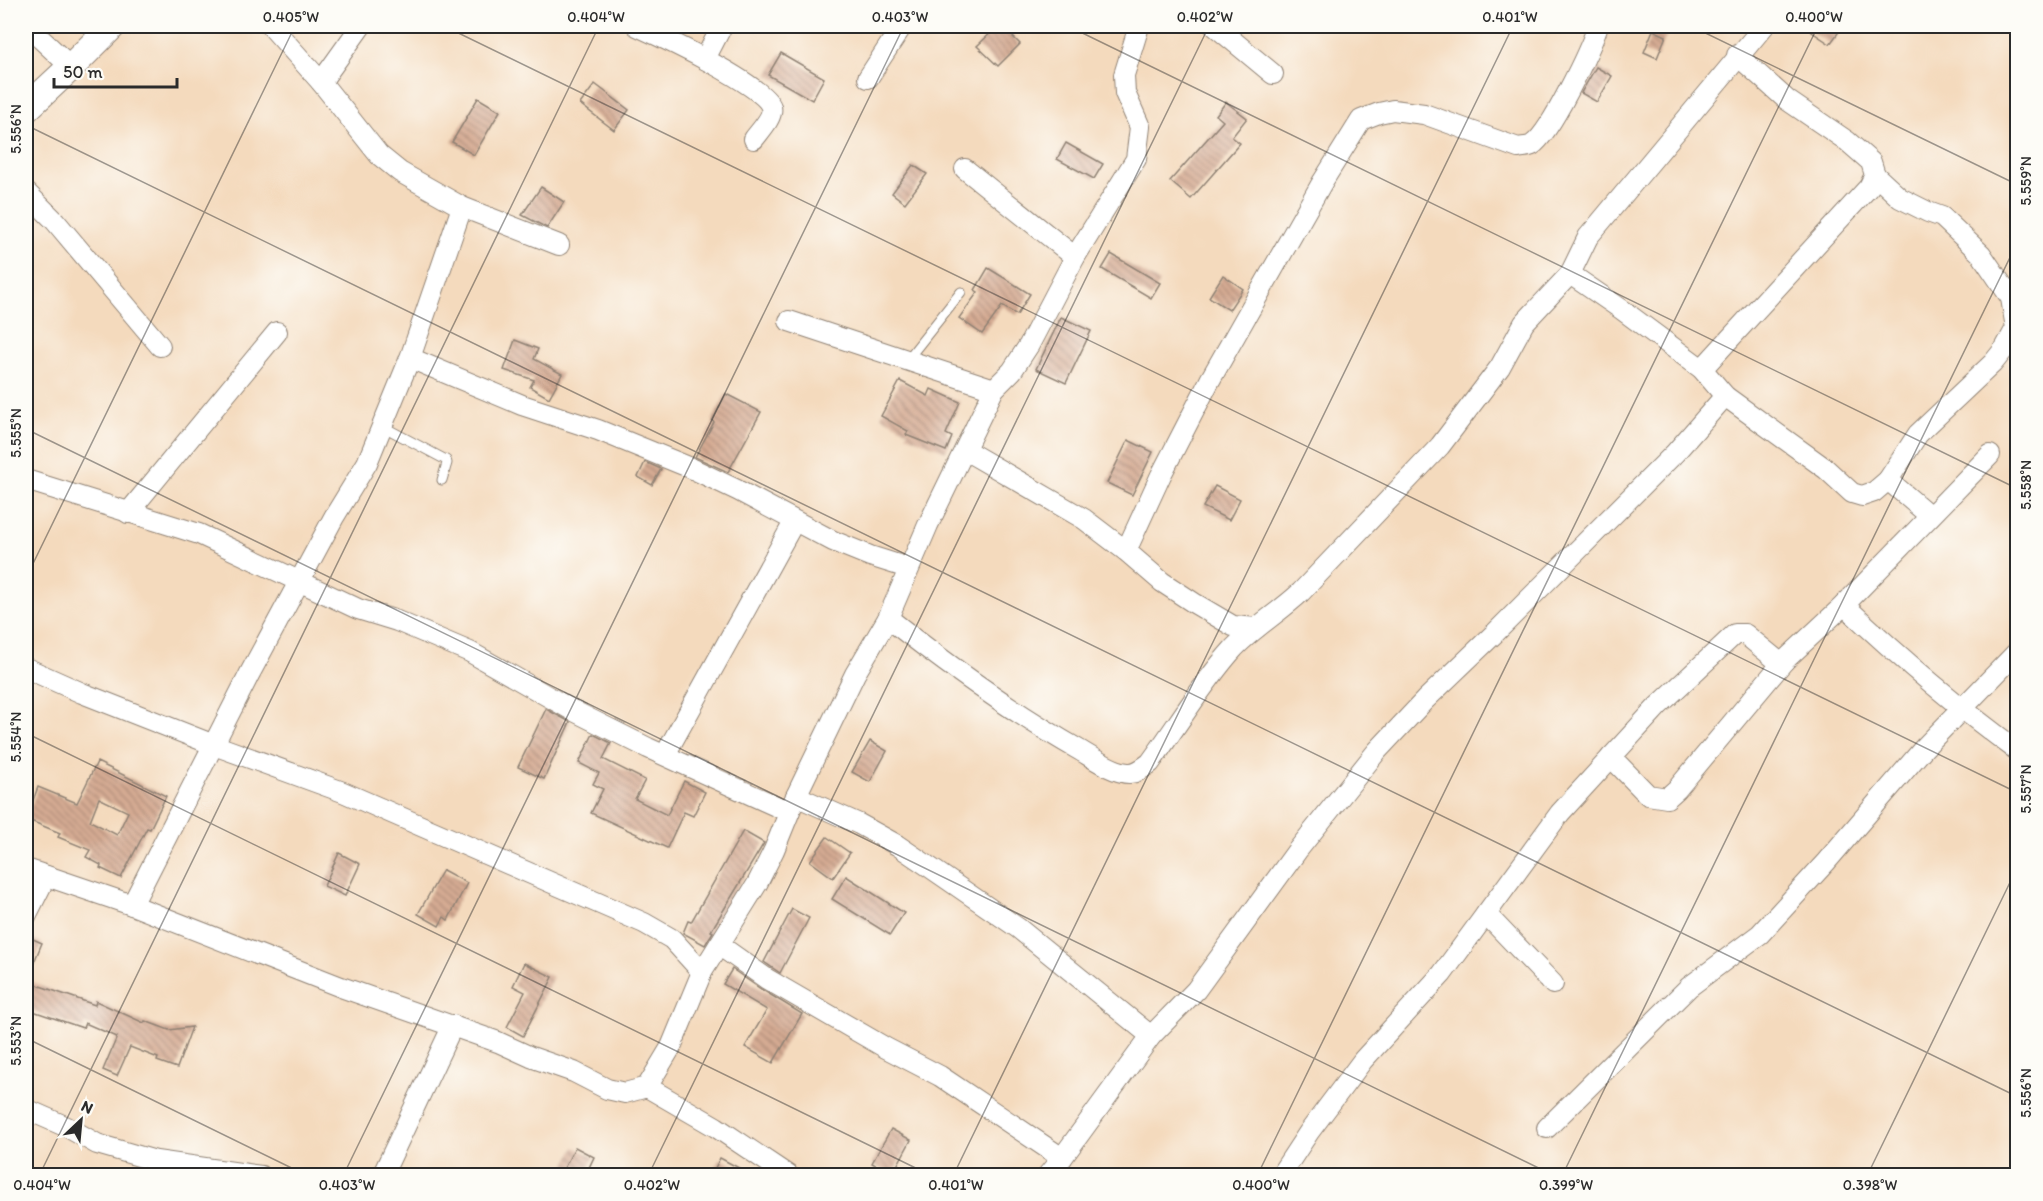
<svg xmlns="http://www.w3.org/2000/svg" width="2043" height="1201" viewBox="0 0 2043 1201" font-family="Itim,sans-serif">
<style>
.building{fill:url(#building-back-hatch);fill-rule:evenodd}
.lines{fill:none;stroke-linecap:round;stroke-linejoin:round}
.lane-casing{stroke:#908274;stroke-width:11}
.street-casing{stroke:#908274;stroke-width:22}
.secondary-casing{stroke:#908274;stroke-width:29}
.lane{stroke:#fff;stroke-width:9}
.street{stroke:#fff;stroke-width:20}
.secondary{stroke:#fff;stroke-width:27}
.ticks{fill:none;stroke:#2b2b2b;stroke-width:1.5;stroke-opacity:0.45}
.neatline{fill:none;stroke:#2b2b2b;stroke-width:2}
.ticks-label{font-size:15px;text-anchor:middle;fill:#2b2b2b}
</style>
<defs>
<pattern id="building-back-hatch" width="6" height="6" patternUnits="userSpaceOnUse" patternTransform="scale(1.5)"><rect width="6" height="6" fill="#d5ab93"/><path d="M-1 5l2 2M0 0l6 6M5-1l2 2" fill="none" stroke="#ad8b78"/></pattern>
</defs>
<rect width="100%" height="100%" fill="#fdfcf7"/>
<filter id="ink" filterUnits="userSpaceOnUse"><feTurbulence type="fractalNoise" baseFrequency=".0167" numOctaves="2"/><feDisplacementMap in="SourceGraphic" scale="12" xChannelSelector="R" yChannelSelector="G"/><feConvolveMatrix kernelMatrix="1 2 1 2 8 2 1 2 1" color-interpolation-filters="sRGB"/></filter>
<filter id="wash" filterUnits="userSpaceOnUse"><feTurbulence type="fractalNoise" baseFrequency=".008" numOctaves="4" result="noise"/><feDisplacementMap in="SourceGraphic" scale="24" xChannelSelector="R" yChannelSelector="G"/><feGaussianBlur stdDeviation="1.35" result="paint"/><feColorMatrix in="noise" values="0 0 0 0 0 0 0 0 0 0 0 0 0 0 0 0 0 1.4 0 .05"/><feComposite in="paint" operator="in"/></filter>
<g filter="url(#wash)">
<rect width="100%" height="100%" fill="#f4dabd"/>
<g id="blocks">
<g class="building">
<polygon points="998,26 1002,26 1020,44 998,66 977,46"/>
<polygon points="1803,26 1843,26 1830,44"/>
<polygon points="1653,30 1666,36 1657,58 1644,52"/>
<polygon points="781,53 824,78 812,100 768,75"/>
<polygon points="1596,67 1612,76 1597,102 1581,93"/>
<polygon points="595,84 629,110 614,130 580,104"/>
<polygon points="478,98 500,111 474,155 452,142"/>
<polygon points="1226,102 1247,118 1232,137 1240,143 1191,199 1170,181 1223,121 1216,115"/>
<polygon points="1066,143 1103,164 1094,179 1057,159"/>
<polygon points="913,165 927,174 905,203 892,193"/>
<polygon points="541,187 564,202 547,228 522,215"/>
<polygon points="1111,254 1160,283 1151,298 1102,269"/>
<polygon points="988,268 1030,294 1017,315 1002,306 982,334 959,318 978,292 975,290"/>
<polygon points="1223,275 1243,289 1229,310 1209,297"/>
<polygon points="1061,317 1091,331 1066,383 1036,369"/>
<polygon points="515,340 538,349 534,359 562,374 549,398 530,387 534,380 504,370"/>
<polygon points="900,381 928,396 931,389 960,402 946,434 952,437 946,451 906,435 908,431 881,416"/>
<polygon points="726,394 761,412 728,472 695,457 714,422 712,421"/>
<polygon points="1128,440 1153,452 1132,495 1107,483"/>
<polygon points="645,462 661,469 652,485 638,477"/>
<polygon points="1215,486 1240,499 1229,520 1203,507"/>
<polygon points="546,709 570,722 544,779 518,767"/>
<polygon points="593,734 611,743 603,759 645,780 635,799 667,815 684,781 705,792 693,816 684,812 667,848 591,813 603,789 593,784 599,773 579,763"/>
<polygon points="870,741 887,751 870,782 852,772"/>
<path d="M97,762L166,796L150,829L147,828L121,878L100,868L101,865L86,857L90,850L58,837L60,833L26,819L38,787L77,803ZM99,798L128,812L117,835L90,821Z"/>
<polygon points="743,831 764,843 711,931 713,932 705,945 683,933 688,921 691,922"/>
<polygon points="827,837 850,853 833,878 810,861"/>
<polygon points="339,853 360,864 345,896 324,886"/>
<polygon points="443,870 467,883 448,920 444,917 439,926 418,914"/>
<polygon points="846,876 904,913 890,935 832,899"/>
<polygon points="792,909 809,918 780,973 764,962"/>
<polygon points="26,936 42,943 27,979 40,986 95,1005 96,1001 144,1023 145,1021 169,1030 192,1027 177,1068 157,1061 158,1058 130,1047 117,1076 103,1070 117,1037 85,1023 83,1028 30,1010 26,1020"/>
<polygon points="524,963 553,977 523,1036 507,1027 525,992 513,986"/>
<polygon points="732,969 761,989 802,1014 773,1063 745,1047 767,1010 723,984"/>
<polygon points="891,1129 911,1140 892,1175 872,1163"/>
<polygon points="575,1147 594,1157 585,1176 560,1176"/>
<polygon points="720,1158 754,1176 711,1176"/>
</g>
</g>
</g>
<g filter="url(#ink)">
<use href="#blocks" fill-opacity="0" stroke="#908274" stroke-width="1.5"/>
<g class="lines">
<g class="lane-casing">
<g id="lane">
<polyline points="907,360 961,292"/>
<polyline points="382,426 446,460 447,463 442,480"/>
</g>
</g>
<g class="street-casing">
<g id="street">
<polyline points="27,26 71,67"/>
<polyline points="271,26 321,82 379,155 400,172 462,207 559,245"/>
<path d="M637,26C661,37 765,85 771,107C774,117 759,132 754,139"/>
<polyline points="1215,26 1273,74"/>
<polyline points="705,59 722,26"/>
<polyline points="868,78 902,26"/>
<polyline points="321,82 361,26"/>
<polyline points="965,169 1075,257"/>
<polyline points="26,192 55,221 160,346"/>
<polyline points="1570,274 1621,309 1702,369 1725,396 1826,469 1852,493 1862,496 1874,492 1888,480 1918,434 1993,363 2005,348 2016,328 2011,298 1981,254 1942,217 1928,212 1900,198 1875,175"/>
<polyline points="789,321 994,389"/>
<polyline points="410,358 522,405 598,430 691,468 737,490 833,541 870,556 908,568"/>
<polyline points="1702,369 1869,187 1875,175 1871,162 1847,141 1787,100 1737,55"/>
<polyline points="965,450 1084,519 1126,551 1162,582 1194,603 1233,626 1256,628"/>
<polyline points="26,480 199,534 358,609 397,621 470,652 572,710 648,748 789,812"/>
<polyline points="1888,480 1930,516"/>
<polyline points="128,513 277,332"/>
<path d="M1126,551L1161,475L1210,380L1323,181L1361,120L1379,113L1393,110L1424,114L1518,148C1522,147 1529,147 1532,145C1551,133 1590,49 1598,26"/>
<polyline points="1844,605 1990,455"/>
<path d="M888,618C950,667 1012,712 1081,751C1093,758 1116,774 1130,773C1138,773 1144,767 1150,763C1177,726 1204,681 1234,648C1254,627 1280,612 1301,592L1440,446L1500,367L1524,323L1570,274L1588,237L1764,26"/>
<polyline points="26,668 82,693 214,745 343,792 644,923 672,939 702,972"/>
<polyline points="665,755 794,522"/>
<polyline points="1611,757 1648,795 1667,798 1677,789 1784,661"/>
<polyline points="796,796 859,824 897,845 928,866 1018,928 1151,1036"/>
<polyline points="26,869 132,905 341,987 498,1042 531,1057 574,1072 607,1089 625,1093 647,1087 671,1047 702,972 757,884 774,850 796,796 855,674 888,618 928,525 994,389 1012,371 1029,345 1075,257 1136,159 1140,127 1125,93 1124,75 1139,26"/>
<polyline points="132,905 250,673 334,517 367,463 410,358 462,207"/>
<polyline points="1486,914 1553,984"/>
<polyline points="26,916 46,876"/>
<polyline points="719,945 767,979 886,1048 940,1076 1062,1158"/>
<polyline points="647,1087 716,1127 789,1176"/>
<polyline points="26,1109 67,1127 97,1144 156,1161 261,1176"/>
<polyline points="1547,1128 1689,987 1760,934 1826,862 1924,748 2018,651"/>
<polyline points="382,1176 453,1025"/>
<polyline points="1047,1176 1062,1158 1151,1036 1196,990 1297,851 1377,751 1425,700 1495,633 1675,453 1725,396"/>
<path d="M1280,1176L1309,1132L1363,1060L1442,974L1560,813L1658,706L1735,634H1745L1779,662L1784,661L1844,605C1899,657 1956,706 2018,751"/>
</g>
</g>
<g class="secondary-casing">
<polyline id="secondary" points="26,109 71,67 112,26"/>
</g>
<use href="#lane" class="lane"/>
<use href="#street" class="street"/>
<use href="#secondary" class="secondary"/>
</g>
</g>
<path class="ticks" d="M444,26L2018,793M1068,26L2018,489M1691,26L2018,185M26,125L2018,1097M26,429L1555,1176M26,578L295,26M26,733L932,1176M26,1038L308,1176M39,1176L599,26M343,1176L904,26M648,1176L1209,26M953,1176L1513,26M1257,1176L1818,26M1562,1176L2018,241M1867,1176L2018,866"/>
<rect width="2043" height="1201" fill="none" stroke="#fdfcf7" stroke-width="66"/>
<g transform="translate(81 1120) rotate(26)" stroke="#fdfcf7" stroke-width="4.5" paint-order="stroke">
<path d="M0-4.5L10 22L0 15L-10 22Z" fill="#2b2b2b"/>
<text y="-9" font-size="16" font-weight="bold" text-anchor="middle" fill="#2b2b2b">N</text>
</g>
<path d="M54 78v9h123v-9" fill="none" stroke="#2b2b2b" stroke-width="3"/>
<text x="63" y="78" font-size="18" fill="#2b2b2b" stroke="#fdfcf7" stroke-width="4.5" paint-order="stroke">50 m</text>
<rect x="33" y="33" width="1977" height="1135" class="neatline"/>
<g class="ticks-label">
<text x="291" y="22">0.405°W</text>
<text x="596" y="22">0.404°W</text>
<text x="900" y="22">0.403°W</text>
<text x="1205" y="22">0.402°W</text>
<text x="1510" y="22">0.401°W</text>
<text x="1814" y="22">0.400°W</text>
<text transform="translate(16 129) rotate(-90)" y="5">5.556°N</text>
<text transform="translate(2026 181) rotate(-90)" y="5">5.559°N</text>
<text transform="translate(16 433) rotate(-90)" y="5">5.555°N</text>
<text transform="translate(2026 485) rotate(-90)" y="5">5.558°N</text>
<text transform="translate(16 737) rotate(-90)" y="5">5.554°N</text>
<text transform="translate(2026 789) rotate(-90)" y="5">5.557°N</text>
<text transform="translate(16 1041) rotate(-90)" y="5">5.553°N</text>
<text transform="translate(2026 1093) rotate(-90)" y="5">5.556°N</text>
<text x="42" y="1190">0.404°W</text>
<text x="347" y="1190">0.403°W</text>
<text x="652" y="1190">0.402°W</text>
<text x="956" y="1190">0.401°W</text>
<text x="1261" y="1190">0.400°W</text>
<text x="1566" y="1190">0.399°W</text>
<text x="1870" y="1190">0.398°W</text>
</g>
</svg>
